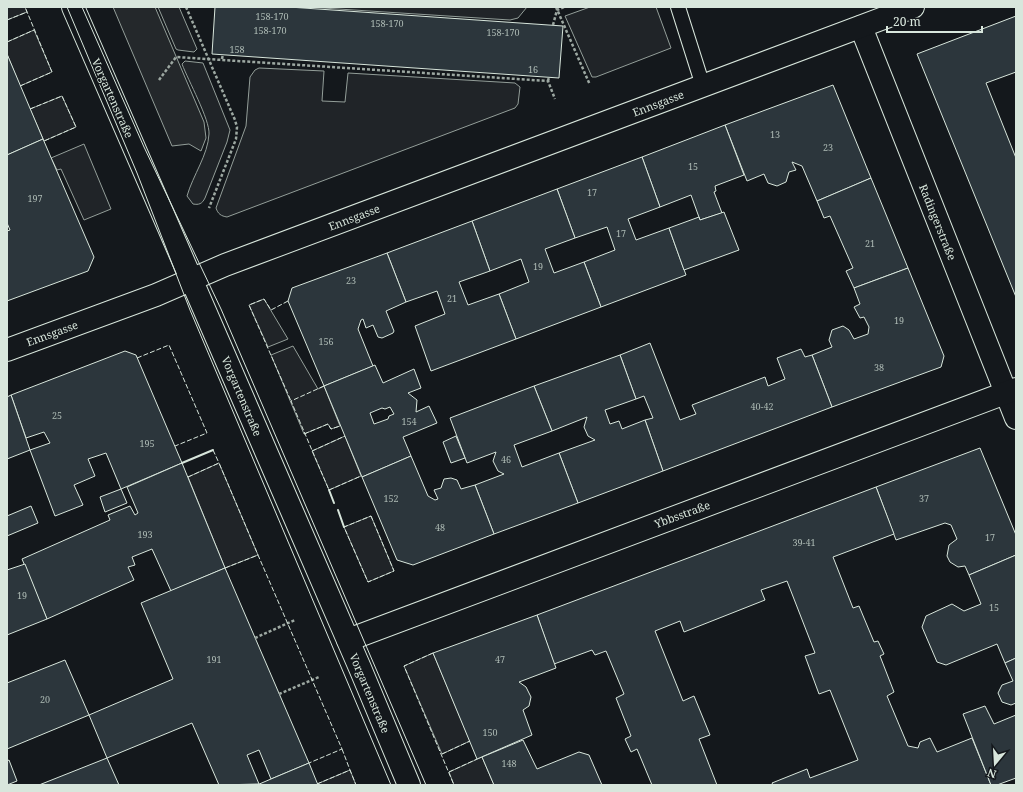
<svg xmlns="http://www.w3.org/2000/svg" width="1023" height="792" viewBox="0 0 1023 792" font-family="'Noto Serif',serif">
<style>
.green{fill:#202428;stroke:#939e99}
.parking{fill:#24282b;stroke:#939e99}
.building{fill:#2c363c;stroke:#d8e6dc;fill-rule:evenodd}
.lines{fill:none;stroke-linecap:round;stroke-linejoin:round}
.service-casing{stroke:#d8e6dc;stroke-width:16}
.minor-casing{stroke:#d8e6dc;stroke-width:24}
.tertiary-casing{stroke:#d8e6dc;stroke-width:24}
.path{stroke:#9da8a2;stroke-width:2.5;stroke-dasharray:3 2;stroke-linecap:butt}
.service{stroke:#14181c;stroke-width:14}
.minor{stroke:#14181c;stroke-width:22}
.tertiary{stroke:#14181c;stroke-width:22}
.tram{stroke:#d8e6dc;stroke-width:1}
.fence{stroke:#d8e6dc;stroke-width:1;stroke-dasharray:5 2;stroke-linecap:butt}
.wall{stroke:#d8e6dc;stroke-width:2}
.labels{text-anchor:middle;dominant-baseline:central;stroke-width:3;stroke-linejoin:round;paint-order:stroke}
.number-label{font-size:9px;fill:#adbab4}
.street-label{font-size:11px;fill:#d8e6dc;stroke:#14181c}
</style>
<rect width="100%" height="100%" fill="#14181c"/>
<g class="green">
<polygon points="7,7 25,7 27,12 7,20"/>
<polygon points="158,7 179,7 197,49 194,52 178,50 176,49"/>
<polygon points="307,7 527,7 518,18 510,20"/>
<polygon points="590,7 656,7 671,48 596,77 592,77 565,16"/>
<polygon points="34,30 52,72 20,86 7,54 7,42"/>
<path d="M185,61L203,63L230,130L227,142L205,198C202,204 199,205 193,204L187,196C193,175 208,155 209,134C210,120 188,80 182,64Z"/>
<path d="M259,68L324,71L322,101L345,102L348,73L515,83L520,87L518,104L515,108L227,217C221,216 218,214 216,208L246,126L250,77L255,70Z"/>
<polygon points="62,96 76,127 44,141 30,109"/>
<polygon points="84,144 111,209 84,220 61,169 57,170 51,158"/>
<polygon points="264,299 288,339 268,347 249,305"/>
<polygon points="293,346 318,389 324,386 340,426 331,429 328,424 304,434 271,355"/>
<polygon points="345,436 361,476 329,490 312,451"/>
<polygon points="219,463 258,555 225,568 188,477"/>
<polygon points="371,516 394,571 368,582 344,527"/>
<polygon points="433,653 470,741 442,754 404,666"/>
<polygon points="482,757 494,785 454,785 449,772"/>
<polygon points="350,770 356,785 318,785 317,784"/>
</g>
<polygon class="parking" points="113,7 155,7 204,122 206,138 201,151 189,144 172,146"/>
<g class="building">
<polygon points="215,7 289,7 563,26 559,78 212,54"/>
<polygon points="1016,16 1016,72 986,83 1016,158 1016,297 917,54"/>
<polygon points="7,54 43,139 7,155"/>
<polygon points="833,85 871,178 817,201 802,166 792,162 796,170 789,172 786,182 777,186 768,183 764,174 747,181 725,125"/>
<polygon points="725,125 744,175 715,186 716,191 714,192 722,213 700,220 691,195 660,207 642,157"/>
<polygon points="43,139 94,257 88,271 7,301 7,231 10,230 7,223 7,155"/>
<polygon points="642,157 660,207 628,219 636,240 669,228 686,275 601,307 584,262 615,250 607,227 575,238 557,189"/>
<polygon points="871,178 908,268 854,288 846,271 853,268 830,216 824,218 817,201"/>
<polygon points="557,189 575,238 545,249 554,273 584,262 601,307 516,339 499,294 529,282 521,259 490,271 472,221"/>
<polygon points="724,212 739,250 684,270 669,228 699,217 700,220"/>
<polygon points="472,221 490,271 459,282 468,305 499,294 516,339 431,371 415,326 445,314 437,291 406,302 387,253"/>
<polygon points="387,253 406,302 386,311 394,331 393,333 382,338 378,337 373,325 366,328 363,319 361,320 358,329 373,366 324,386 288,301 292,288"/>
<polygon points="908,268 944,356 941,367 832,407 812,355 832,347 829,340 832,330 843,326 849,330 854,339 868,334 869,327 864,317 860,318 854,307 860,304 854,288"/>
<polygon points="650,343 680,420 696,414 692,405 765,377 768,386 785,379 777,358 801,349 805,357 812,355 832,407 663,471 645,420 653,418 644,396 636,399 620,355"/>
<polygon points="125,351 136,355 182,463 121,489 106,453 88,459 95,476 74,485 83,505 55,516 30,450 50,443 44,432 26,438 11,395"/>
<polygon points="620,355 636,399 605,410 610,424 619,421 622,429 645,420 663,471 578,503 559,453 595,440 588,436 584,427 587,417 552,431 534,386"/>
<path d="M375,365L383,383L414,369L421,388L408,393L417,400L416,412L429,406L437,423L403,437L411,456L362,477L324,386ZM390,407L394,414L389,416L388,419L374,424L370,413L382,408L385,409Z"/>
<polygon points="534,386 552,431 514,445 522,467 559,453 578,503 494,534 475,485 504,474 498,471 493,461 496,452 467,463 450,418"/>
<polygon points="11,395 30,450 7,459 7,397"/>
<polygon points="456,436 465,458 451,463 443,442"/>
<polygon points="980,448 1016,535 1016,555 969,575 965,566 958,567 950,562 947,556 949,545 957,539 951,525 945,523 896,540 876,487"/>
<polygon points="411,456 428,496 435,500 438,499 434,490 441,488 444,479 451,478 457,480 461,489 475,485 494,534 413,565 397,560 362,477"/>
<polygon points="182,463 225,568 171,591 152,549 132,557 135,565 128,567 134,580 47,619 22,559 110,520 108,515 130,506 135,515 138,513 127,487"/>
<polygon points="876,487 894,534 833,557 853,608 859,606 874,642 878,641 884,654 880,656 894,692 887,696 908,746 918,748 920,742 930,738 937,752 972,738 991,785 773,785 772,783 807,769 810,778 858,760 830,690 819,694 805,656 815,653 787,581 761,590 765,600 684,632 680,621 655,631 683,701 694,696 710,735 699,739 717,785 652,785 637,749 631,752 625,739 631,736 616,698 624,694 606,651 595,655 592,650 554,664 537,615"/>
<polygon points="121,489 127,503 105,512 100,497"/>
<polygon points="31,506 38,523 7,536 7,516"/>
<polygon points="1016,555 1016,658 1005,663 997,644 946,665 937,662 922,627 926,616 952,604 964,611 981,604 969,575"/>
<polygon points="25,564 47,619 7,635 7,570"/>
<polygon points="225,568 309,763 271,779 259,750 247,755 259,784 219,785 192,723 107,758 89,715 173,679 141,603"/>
<polygon points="537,615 556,668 519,682 526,687 531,697 529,706 523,710 532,735 477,759 433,653"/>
<polygon points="1016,658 1016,703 1011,705 1002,702 998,693 1002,685 1013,681 1005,663"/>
<polygon points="65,660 89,715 7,749 7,683"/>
<polygon points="985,706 994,724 1016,715 1016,778 997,785 991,785 963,714"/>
<polygon points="523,740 537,769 579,752 589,755 602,785 494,785 482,757"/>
<polygon points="107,758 119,785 39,785"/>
<polygon points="9,760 17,781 7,785 7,761"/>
<polygon points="309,763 318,785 257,785 271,779"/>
</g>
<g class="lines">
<g class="service-casing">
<polyline id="service" points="678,7 703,86"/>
</g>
<g class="minor-casing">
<g id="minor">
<polyline points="861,27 1016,418"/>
<polyline points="7,350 156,295 225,265 913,7"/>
<polyline points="348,640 1016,389"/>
</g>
</g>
<g class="tertiary-casing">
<polyline id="tertiary" points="73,7 360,668 409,785"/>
</g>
<g class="path">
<polyline points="186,7 235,120 237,127 236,139 209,208"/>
<polyline points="556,7 590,85"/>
<polyline points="553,25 557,10 564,7"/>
<polyline points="222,59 223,54"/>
<polyline points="159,80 176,57 548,81 555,99"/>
<polyline points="548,81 549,77"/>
<polyline points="255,638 295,620"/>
<polyline points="279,694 319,677"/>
</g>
<use href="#service" class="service"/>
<use href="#minor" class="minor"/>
<use href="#tertiary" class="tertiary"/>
<g class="tram">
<polyline points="67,7 137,173 190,310 391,785"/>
<polyline points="82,7 144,147 221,309 426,785"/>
</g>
<g class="fence">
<polyline points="7,20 27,12"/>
<polyline points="7,42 34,30"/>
<polyline points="20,86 52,72 25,7"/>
<polyline points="30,109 62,96 76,127 44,141"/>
<polyline points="288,301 271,310 264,299 249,305 291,401"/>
<polyline points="137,358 169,345 207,433 175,446"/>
<polyline points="324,386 291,401 329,490 361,476"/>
<polyline points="304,434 328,424 331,429 340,426"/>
<polyline points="213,450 219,463"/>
<polyline points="312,451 345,436"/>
<polyline points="188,477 219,463 258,555"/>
<polygon points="371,516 394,571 368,582 344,527"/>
<polyline points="225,568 258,555 342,749 309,763"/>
<polyline points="433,653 404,666 454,785"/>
<polyline points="342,749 350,770"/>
<polyline points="442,754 470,741"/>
<polyline points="449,772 477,759"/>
<polyline points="317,784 350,770 356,785"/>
</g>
<g class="wall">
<polyline points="182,463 213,450"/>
<polyline points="329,490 334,503"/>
<polyline points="338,510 344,527"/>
</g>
</g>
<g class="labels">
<g class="number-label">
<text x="272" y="16">158-170</text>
<text x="387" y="23">158-170</text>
<text x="270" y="30">158-170</text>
<text x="503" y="32">158-170</text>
<text x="237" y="49">158</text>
<text x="533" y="69">16</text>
<text x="775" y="134">13</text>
<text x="828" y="147">23</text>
<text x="693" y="166">15</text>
<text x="592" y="192">17</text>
<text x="35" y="198">197</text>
<text x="621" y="233">17</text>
<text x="870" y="243">21</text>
<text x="538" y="266">19</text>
<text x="351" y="280">23</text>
<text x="452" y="298">21</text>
<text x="899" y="320">19</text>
<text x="326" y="341">156</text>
<text x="879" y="367">38</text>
<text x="762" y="406">40-42</text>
<text x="57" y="415">25</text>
<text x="409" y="421">154</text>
<text x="147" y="443">195</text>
<text x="506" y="459">46</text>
<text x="391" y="498">152</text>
<text x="924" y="498">37</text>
<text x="440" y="527">48</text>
<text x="145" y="534">193</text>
<text x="990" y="537">17</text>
<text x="804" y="542">39-41</text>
<text x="22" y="595">19</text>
<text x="994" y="607">15</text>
<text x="214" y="659">191</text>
<text x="500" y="659">47</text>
<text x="45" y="699">20</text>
<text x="490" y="732">150</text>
<text x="509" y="763">148</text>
</g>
<g class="street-label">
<text transform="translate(113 98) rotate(66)">Vorgartenstraße</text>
<text transform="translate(658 103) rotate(-21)">Ennsgasse</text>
<text transform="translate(354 217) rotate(-21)">Ennsgasse</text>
<text transform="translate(938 222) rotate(68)">Radingerstraße</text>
<text transform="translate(52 333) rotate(-20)">Ennsgasse</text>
<text transform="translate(242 396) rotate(67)">Vorgartenstraße</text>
<text transform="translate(682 514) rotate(-20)">Ybbsstraße</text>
<text transform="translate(370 693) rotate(67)">Vorgartenstraße</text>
</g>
</g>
<rect width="1023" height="792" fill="none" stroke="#d8e6dc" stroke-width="16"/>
<g transform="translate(995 764) rotate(198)" stroke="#14181c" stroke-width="3" paint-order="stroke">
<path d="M0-3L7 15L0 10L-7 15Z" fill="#d8e6dc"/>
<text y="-6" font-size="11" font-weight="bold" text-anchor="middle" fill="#d8e6dc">N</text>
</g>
<path d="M887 26v6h95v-6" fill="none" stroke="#d8e6dc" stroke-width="2"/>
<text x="893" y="26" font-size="12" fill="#d8e6dc" stroke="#14181c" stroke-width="3" paint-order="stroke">20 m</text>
</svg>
